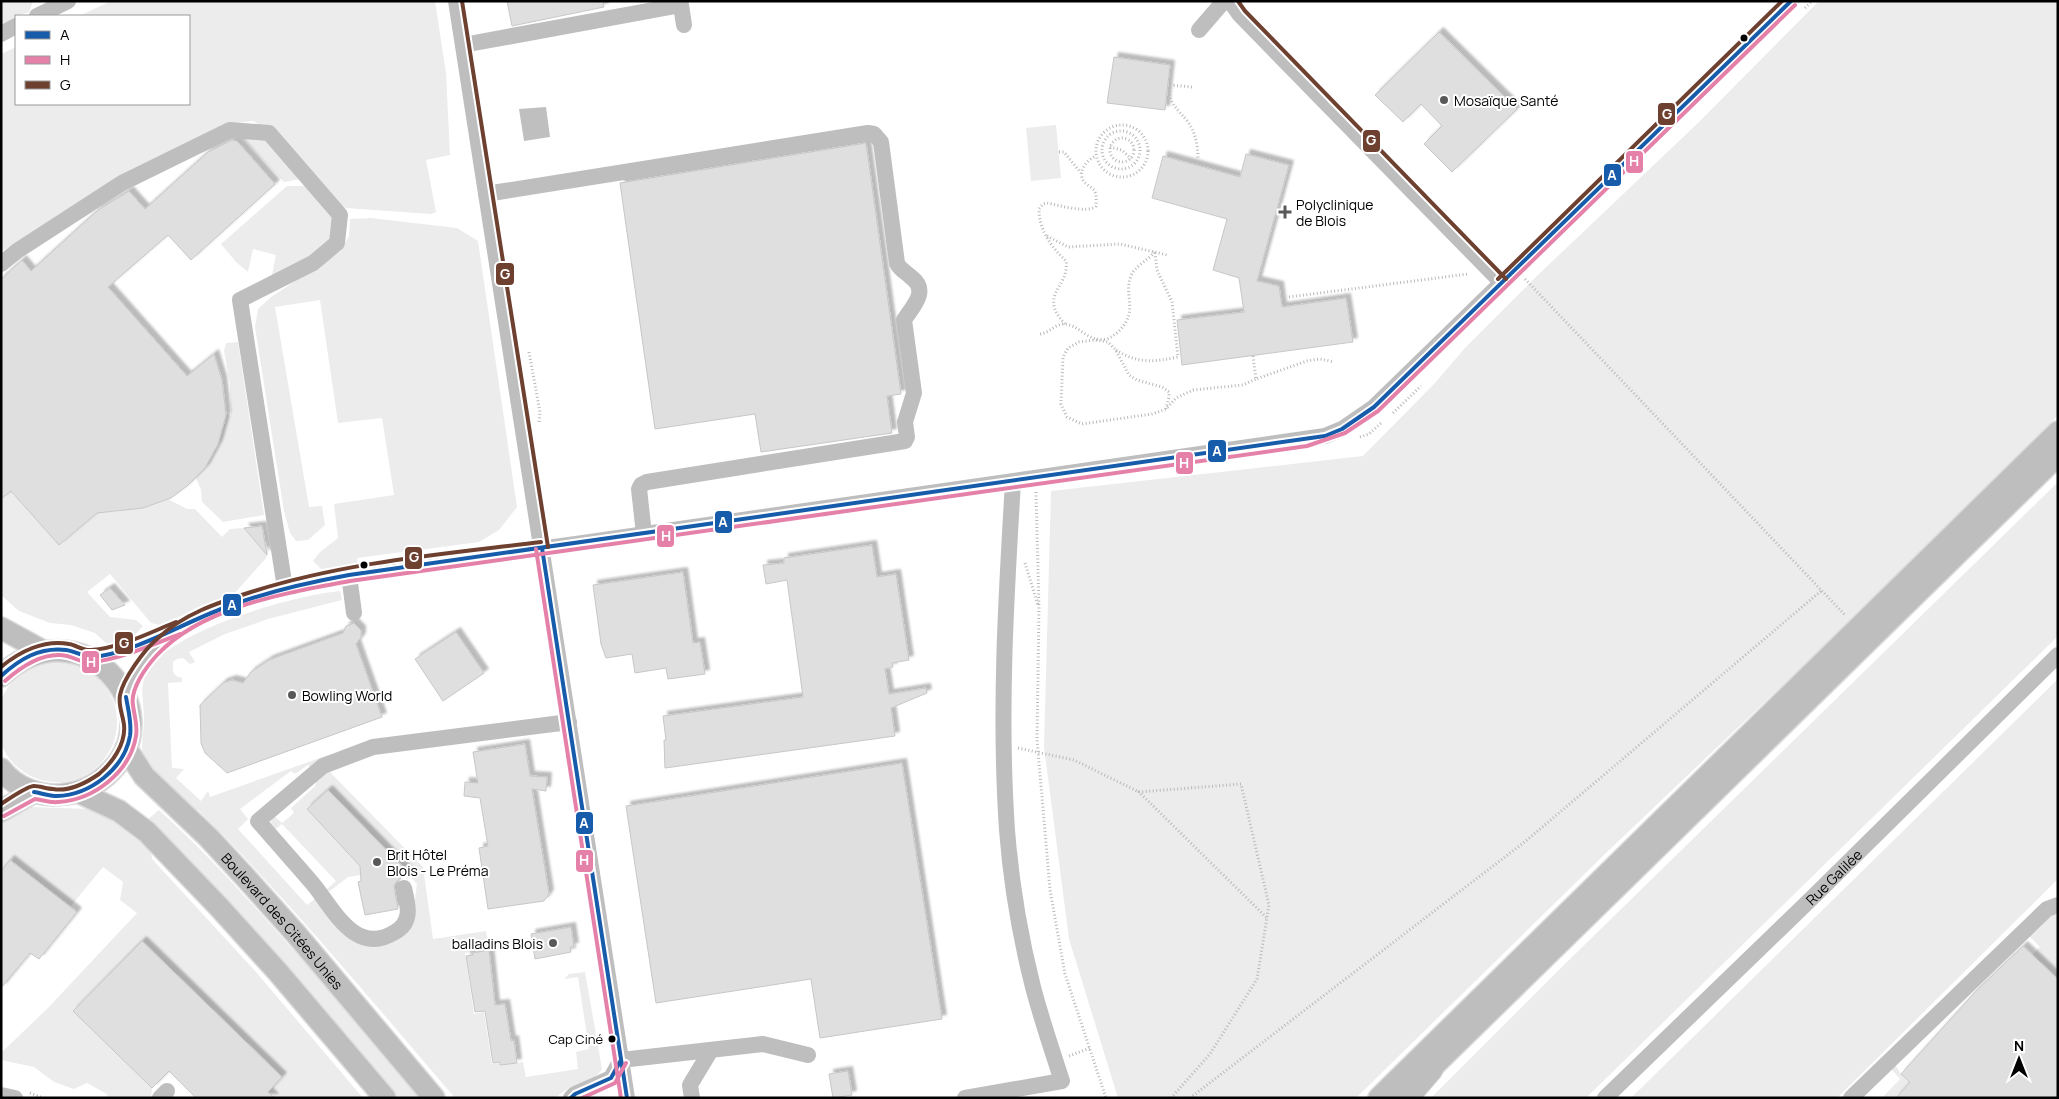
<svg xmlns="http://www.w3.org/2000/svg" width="2059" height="1099" viewBox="0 0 2059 1099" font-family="Manrope,sans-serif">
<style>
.green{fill:#ececec}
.water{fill:#bfbfbf}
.building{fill:#dfdfdf;stroke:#c7c7c7;filter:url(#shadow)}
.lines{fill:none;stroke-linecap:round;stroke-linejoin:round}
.major-casing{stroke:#dbdbdb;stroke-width:24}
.highway-casing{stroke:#dbdbdb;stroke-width:26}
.path{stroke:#b9b9b9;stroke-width:3;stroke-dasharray:1 2.5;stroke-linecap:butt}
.minor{stroke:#bebebe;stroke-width:16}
.major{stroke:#bebebe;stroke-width:21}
.highway{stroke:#bebebe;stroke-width:24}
.bus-1-casing{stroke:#fff;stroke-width:8}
.bus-2-casing{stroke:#fff;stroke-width:8}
.bus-3-casing{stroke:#fff;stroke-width:8}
.bus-1{stroke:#175bab;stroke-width:4}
.bus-2{stroke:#e580a9;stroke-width:4}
.bus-3{stroke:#6e4030;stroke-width:4}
.bus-dot{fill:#000;stroke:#fff;stroke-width:2}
.poi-dot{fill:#595959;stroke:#fff;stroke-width:2}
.labels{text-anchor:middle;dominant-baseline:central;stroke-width:4;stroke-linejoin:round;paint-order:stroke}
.bus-label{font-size:13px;fill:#000;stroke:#fff;text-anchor:end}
.poi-label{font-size:14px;fill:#000;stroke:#fff;text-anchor:start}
.street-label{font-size:14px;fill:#000;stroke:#fff}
.line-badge{stroke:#fff;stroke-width:2}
.badge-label{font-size:14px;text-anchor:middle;font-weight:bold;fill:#fff}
</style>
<defs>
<filter id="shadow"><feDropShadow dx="4.5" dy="-4.5" stdDeviation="1" flood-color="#0004"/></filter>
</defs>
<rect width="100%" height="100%" fill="#fff"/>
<g class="green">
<polygon points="1,1 33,1 29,12 16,16 16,18 1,26"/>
<polygon points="111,1 435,1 446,73 450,155 426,160 436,212 431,214 346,208 333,200 283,139 253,121 234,123 115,180 1,252 1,54 16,47 16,104 189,104 189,16 79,16"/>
<polygon points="1819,1 2058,1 2058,415 1948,528 1607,852 1356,1098 1118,1098 1069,939 1044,747 1051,491 1363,456 1435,383 1465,348 1540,273 1698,123"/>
<polygon points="1056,125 1061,178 1031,181 1026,128"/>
<polygon points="242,137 266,139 301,179 284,182"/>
<polygon points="287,186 306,186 336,218 334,237 301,266 271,280 276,255 253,249 248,272 236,262 221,244"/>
<polygon points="371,218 457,228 478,241 517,507 499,530 479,542 357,558 358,565 321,569 313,561 319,553 338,538 334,504 394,495 382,418 338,423 320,300 275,307 309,507 322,506 325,525 308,540 296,541 290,533 284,511 255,327 258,309 271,297 341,251 349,236 350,219"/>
<path d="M238,342L264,515L223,522L202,502L201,490L196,478C214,459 216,442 226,420V414L231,416L230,384L224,351L226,343Z"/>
<polygon points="1,480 59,545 111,502 111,512 143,508 168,499 187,509 195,509 222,537 230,529 244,528 260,547 268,544 269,550 266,558 233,595 160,625 151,623 110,574 87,592 110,617 136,620 143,626 134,636 108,645 95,633 71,625 50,623 19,611 1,595"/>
<polygon points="2058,482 2058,636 1586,1098 1431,1098 1567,962"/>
<path d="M340,591L342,600L268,619L225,634L189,652L195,662L190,664L183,658L177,659L173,662V672L176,676L182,678V682L168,683L172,768L184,769L176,778L201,801L208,791L210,797L331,754L311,768L308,765L295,774L291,771L240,809L248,819L238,829L307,905L316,898L365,941L412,921L417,884L389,851L387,852L329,790L307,809L367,874L348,877L330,891L326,890L336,881L282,824L272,832L269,825L274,816L282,823L294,813L291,808L315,786L317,779L327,769L423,867L433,939L486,931L489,949L465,953L474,1014L484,1012L492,1064L499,1063L500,1065L523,1062L526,1077L578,1069L576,1052L589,1049L578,977L564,979L569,974L585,972L602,1069C595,1082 569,1083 556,1098H455C371,1000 289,900 198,810L189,811C181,802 148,772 145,764C139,749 144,734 144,719C144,704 139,688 146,674C166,631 295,595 340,591Z"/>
<circle cx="57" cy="722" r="60"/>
<polygon points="2058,679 2058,879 1837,1098 1631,1098"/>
<polygon points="31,807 90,809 122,823 151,851 152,859 256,972 363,1098 274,1098 268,1091 282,1076 142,941 74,1011 152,1088 151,1098 108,1098 107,1094 87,1083 74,1089 54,1082 34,1067 1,1060 1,1053 48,1008 137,913 120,900 123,882 103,867 70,907 11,860 1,871 1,822 11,814"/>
<path d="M159,810C199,846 235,885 271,925C322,981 371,1040 421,1098H399L232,907L147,820Z"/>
<polygon points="2052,915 2058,915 2057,978 2032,955 2040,947 2027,934"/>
<polygon points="1895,1065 1901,1074 1910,1082 1896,1098 1882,1098 1900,1079 1891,1069"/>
</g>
<polygon class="water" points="546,107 550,137 524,141 519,109"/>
<g class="building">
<polygon points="507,1 603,1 604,7 512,26"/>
<polygon points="1439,32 1517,109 1452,172 1424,144 1442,126 1421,104 1403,122 1375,95"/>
<polygon points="1114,57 1170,65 1165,110 1107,103"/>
<polygon points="232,140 237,141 275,184 191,260 168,235 108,287 187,376 214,354 222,380 226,415 218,444 205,468 187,486 171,498 143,508 97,513 59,545 11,491 1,499 1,279 22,260 31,271 98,210 129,191 145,209 208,152"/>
<polygon points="866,143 901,394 887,396 892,433 761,452 755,414 655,429 620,183"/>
<polygon points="1246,154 1289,165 1257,281 1279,286 1282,307 1346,298 1353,342 1182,365 1177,320 1244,312 1239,278 1213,270 1227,219 1152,198 1163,156 1240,177"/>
<polygon points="262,526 267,555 244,528"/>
<polygon points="872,545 877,577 896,574 909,660 892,663 893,667 885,669 889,694 926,688 927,693 891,708 895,736 665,768 664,740 666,740 663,716 803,697 787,580 766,584 763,565 784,563 784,558"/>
<polygon points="683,572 693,643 700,642 705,674 668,679 666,668 635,673 632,654 606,658 601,644 593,585"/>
<polygon points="110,588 125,605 112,610 100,595"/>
<polygon points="354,623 361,630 361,637 356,644 382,717 227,773 205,753 201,743 200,705 223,683 232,680 243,683 251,672 269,660 343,633 346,626"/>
<polygon points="456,632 484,673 443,701 415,659"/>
<polygon points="525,744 530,776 547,777 546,791 532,789 549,894 544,901 488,909 479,848 488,846 480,798 464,796 465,782 478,783 473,752"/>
<polygon points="902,763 942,1019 820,1038 811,979 656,1003 626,806"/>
<polygon points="328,790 408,872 397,881 394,886 398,909 365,915 358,882 361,881 360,866 307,809"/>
<polygon points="10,860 77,912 39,959 30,953 1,988 1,871"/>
<polygon points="571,927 574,947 570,947 571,952 535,959 531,934"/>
<polygon points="142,941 282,1077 268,1092 274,1098 196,1098 169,1071 152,1088 73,1011"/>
<polygon points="2023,946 2058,979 2058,1098 1896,1098 1910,1082 1901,1074 1976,991"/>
<polygon points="489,950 495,1005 505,1004 511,1041 514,1040 517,1063 500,1065 500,1062 493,1063 485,1011 475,1012 466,956 473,955 472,953"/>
<polygon points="848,1071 852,1095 833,1098 829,1074"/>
</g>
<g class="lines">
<g class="major-casing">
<g id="major">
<polyline points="1,628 43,651"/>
<path d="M1,676C81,602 172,709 111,771C98,784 84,792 65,794C42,798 15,788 1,769"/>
<path id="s2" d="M126,748L144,776L209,838L246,878L296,934L434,1098"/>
<polyline points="78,792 119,811 147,832 219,907 277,971 385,1098"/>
<polyline points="1,811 34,792"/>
<polyline points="1418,1081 2058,455"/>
<polyline points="1379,1098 2058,432"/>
</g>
</g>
<g class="highway-casing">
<polyline id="highway" points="1406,1098 1431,1069"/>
</g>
<g class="path">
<polyline points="1805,8 1812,1"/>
<path d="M1192,87L1170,85C1167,103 1178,109 1188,122C1196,133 1198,147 1198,160"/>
<circle cx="1122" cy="151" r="26"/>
<circle cx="1121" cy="150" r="19"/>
<circle cx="1122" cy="150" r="12"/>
<polyline points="1110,147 1122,150 1131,159"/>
<polyline points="1059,152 1064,152 1081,173"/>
<polyline points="1047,236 1068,247 1120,244 1167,255"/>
<polyline points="1525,279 1845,615"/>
<polyline points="1289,297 1468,274"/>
<path d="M1065,324C1037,294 1070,288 1066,261C1051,247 1039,230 1039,209L1043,204L1047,203C1058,205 1087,214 1096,206C1096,201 1097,195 1094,190C1091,187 1087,185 1084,182C1077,171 1087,160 1096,156"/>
<path d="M1040,334C1049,333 1055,324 1064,324C1080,325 1088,343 1107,339C1112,337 1116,334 1120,330C1139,309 1123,296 1131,276C1133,268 1149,259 1155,252"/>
<path d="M1116,350C1138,364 1154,362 1178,357L1172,302L1157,270L1155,253"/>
<polyline points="529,352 540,412 539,423"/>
<polyline points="1253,356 1256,379 1307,361 1320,359 1334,362"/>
<polyline points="1166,409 1169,397 1169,392 1162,387 1137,380 1129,375 1115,349 1108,342 1095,340 1079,342 1068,348 1063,357 1061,404 1067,417 1082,424 1152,414 1166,409 1176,398 1193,390 1243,385 1256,379"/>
<polyline points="1393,413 1421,386"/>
<polyline points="1360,437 1369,434 1381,423"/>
<polyline points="1036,492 1039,609 1037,739 1050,890 1065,974 1106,1098"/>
<polyline points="1025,563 1038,605"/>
<polyline points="1018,748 1074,760 1139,792"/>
<polyline points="1069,1056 1090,1048"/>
<polyline points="30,1093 43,1098"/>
<polyline points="1171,1098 1210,1054 1257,979 1269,905 1241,784 1139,792 1267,918"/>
<polyline points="1190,1098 1527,840 1821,591"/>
</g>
<g class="minor">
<polyline points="456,1 627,1098"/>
<polyline points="1230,1 1240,15 1502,283"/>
<polyline points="37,16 68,1"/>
<polyline points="1199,30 1224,1"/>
<polyline points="1,34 16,26"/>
<polyline points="463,45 681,5 684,25"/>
<path d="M486,194L868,133L874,134L881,142L897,263C900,270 906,272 911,277C930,291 912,307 904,320L914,393L905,422L907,437L905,441L647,482L641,485L639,489L644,534"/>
<polyline points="1,264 17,251 122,183 230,130 269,133 340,215 337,243 313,263 240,300 285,588"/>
<polyline points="349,575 354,613"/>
<polyline points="90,657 119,651 184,625 223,608 257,596 293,585 349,575 576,544 1325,436 1342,429 1374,407 1791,1"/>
<path d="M126,697C138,669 146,655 171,636"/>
<path d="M404,888C408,905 413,922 395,932C355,957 333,908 313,884C295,863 276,842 258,821L323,766L373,747L569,722"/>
<polyline points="621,1060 763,1044 808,1055"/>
<polyline points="1,1095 15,1098"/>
<polyline points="160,1098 167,1091"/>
<polyline points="571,1098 575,1094 611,1078 621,1060"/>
<polyline points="692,1098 690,1085 711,1050"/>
<path d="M965,1098L1062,1081C1052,1050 1041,1018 1033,987C1020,936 1011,882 1007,830C999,713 1006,598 1013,482"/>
<path id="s1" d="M1605,1098L1814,896L2058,655"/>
<polyline points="1851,1098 2047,909 2058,905"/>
</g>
<use href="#major" class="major"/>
<use href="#highway" class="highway"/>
<g class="bus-1-casing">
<g id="bus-1">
<polyline points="542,548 627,1098"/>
<path d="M1,676C20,659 39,647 66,650C75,651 83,657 92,657C132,654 185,622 224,608C265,592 305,583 349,575L1325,436L1342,429L1374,407L1791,1"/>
<path d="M34,792C41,793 49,796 57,796C90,795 124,769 130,736C132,723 128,709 126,697"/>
<polyline points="571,1098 575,1094 611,1078 621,1060"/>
</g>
</g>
<g class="bus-2-casing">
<g id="bus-2">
<polyline points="536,549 621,1098"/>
<path d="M5,681C22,666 44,651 67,656C76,658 83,664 93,662C123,658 152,645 180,634"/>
<path d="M4,816L35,799C43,800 50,803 58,802C94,800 130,772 136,736C138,725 134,715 133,705C130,689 146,667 157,655C203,606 287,593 350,581L1307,446L1345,433L1378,411L1795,5"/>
<polyline points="582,1098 615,1083 626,1063"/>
</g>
</g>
<g class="bus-3-casing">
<g id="bus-3">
<polyline points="462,1 548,547"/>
<polyline points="1238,1 1245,11 1506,279"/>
<polyline points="1498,279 1782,1"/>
<path d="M1,667C19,652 44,639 69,644C76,645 83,651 91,650C120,648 149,633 176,622"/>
<path d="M1,804C9,799 27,786 34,786C40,786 47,789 53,789C69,792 86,783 99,774C112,763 126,744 124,725C123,715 118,706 120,695C123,679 144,650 157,639C183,614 217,603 251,592C345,562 444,554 541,542"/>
</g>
</g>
<use href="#bus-1" class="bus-1"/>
<use href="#bus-2" class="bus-2"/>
<use href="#bus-3" class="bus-3"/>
</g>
<g class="bus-dot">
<circle cx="1744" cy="38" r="4.5"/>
<circle cx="364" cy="565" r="4.5"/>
<circle cx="612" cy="1039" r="4.5"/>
</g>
<g class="poi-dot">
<circle cx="1444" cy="100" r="5"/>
<path d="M1282.5 204.5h5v5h5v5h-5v5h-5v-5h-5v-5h5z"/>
<circle cx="292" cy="695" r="5"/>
<circle cx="377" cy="862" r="5"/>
<circle cx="553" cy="943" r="5"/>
</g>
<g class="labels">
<g class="bus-label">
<text x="603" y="1039">Cap Ciné</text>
</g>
<g class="poi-label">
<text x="1454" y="100">Mosaïque Santé</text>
<text x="1296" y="204">Polyclinique<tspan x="1296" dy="16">de Blois</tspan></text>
<text x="302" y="695">Bowling World</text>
<text x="387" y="854">Brit Hôtel<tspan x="387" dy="16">Blois - Le Préma</tspan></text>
<text x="543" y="943" text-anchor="end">balladins Blois</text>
</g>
<g class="street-label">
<text stroke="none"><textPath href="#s1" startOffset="318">Rue Galilée</textPath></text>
<text stroke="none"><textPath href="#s2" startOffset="234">Boulevard des Citées Unies</textPath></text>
</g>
</g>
<g class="line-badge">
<rect x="1657" y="102" width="19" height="24" rx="5" fill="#6e4030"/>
<rect x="1362" y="129" width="19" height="24" rx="5" fill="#6e4030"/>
<rect x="1625" y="150" width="19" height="24" rx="5" fill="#e580a9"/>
<rect x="1603" y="163" width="19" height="24" rx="5" fill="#175bab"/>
<rect x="495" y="262" width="20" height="24" rx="5" fill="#6e4030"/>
<rect x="1207" y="439" width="20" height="24" rx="5" fill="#175bab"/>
<rect x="1175" y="451" width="19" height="24" rx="5" fill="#e580a9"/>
<rect x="714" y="510" width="19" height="24" rx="5" fill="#175bab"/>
<rect x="656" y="524" width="19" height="24" rx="5" fill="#e580a9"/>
<rect x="404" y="546" width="19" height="24" rx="5" fill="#6e4030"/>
<rect x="222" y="593" width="20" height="24" rx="5" fill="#175bab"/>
<rect x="114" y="631" width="20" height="24" rx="5" fill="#6e4030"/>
<rect x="81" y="650" width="19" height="24" rx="5" fill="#e580a9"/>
<rect x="575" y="811" width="19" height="24" rx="5" fill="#175bab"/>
<rect x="575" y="849" width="19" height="24" rx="5" fill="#e580a9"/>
</g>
<g class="badge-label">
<text x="1667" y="119">G</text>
<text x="1371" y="145">G</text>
<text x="1634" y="166">H</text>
<text x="1612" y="180">A</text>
<text x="505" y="279">G</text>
<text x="1217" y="456">A</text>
<text x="1184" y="468">H</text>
<text x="723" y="527">A</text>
<text x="666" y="541">H</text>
<text x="414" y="562">G</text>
<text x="232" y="610">A</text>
<text x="124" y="648">G</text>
<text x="91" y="667">H</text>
<text x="584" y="828">A</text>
<text x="584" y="865">H</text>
</g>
<rect width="2059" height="1099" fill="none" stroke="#000000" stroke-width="5"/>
<rect x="15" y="15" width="175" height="90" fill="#ffffff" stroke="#999999"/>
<rect x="25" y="31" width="25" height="8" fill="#175bab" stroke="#999999"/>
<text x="60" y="40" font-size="15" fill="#000000">A</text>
<rect x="25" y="56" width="25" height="8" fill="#e580a9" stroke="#999999"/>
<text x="60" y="65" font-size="15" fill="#000000">H</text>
<rect x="25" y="81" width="25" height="8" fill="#6e4030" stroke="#999999"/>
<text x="60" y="90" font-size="15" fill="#000000">G</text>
<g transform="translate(2019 1059)" stroke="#ffffff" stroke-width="4" paint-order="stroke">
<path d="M0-4L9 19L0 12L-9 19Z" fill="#000000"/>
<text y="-8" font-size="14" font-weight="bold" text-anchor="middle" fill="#000000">N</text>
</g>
</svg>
